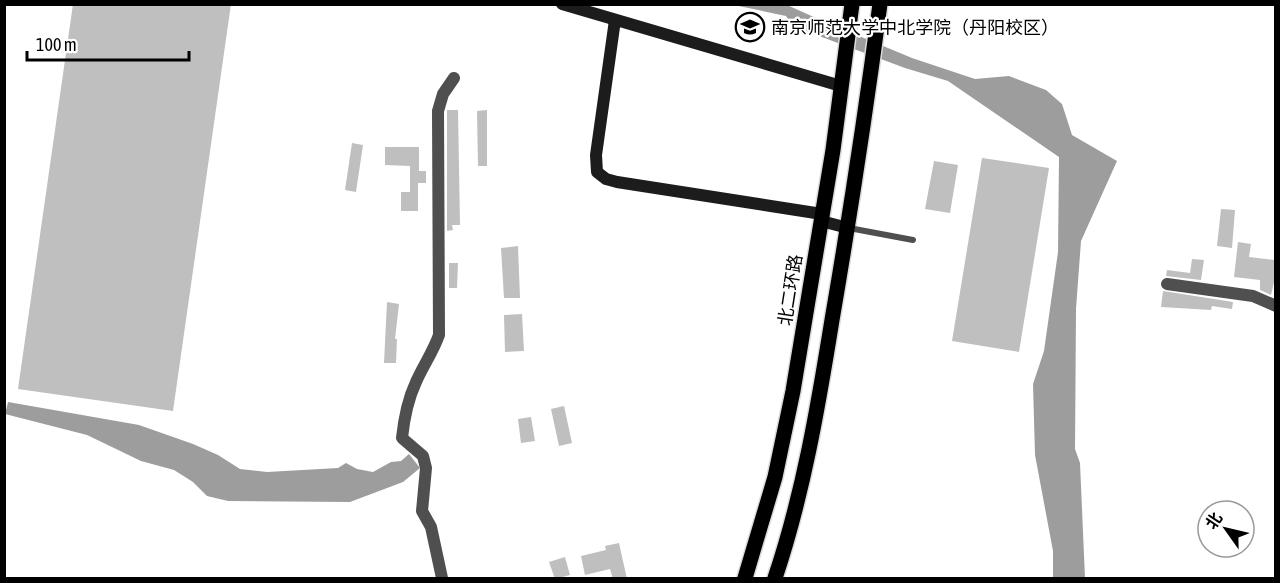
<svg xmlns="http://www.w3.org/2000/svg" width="1280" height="583" viewBox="0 0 1280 583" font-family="'Asap Condensed','Noto Sans SC',sans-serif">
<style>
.water{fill:#9d9d9d}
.building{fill:#bfbfbf}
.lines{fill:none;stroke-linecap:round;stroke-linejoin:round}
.primary-casing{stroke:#dbdbdb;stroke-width:18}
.lane{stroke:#4f4f4f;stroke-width:6}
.street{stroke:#4f4f4f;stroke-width:12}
.secondary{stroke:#1c1c1c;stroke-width:12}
.primary{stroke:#000;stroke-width:15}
.labels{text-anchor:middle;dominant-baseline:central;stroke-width:4.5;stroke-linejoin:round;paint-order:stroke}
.poi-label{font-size:18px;fill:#000;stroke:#fff;text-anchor:start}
.street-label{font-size:18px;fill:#000;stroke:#fff}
</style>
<rect width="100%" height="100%" fill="#fff"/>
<g class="water">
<polygon points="734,5 787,5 816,18 912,58 975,79 1009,76 1046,90 1062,104 1072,135 1117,161 1081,241 1076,309 1075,449 1080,463 1085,578 1053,578 1053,551 1035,455 1033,384 1044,351 1058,252 1059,157 948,81 905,68 811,33 796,33 786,16"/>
<polygon points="8,402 139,425 193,444 218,455 240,469 267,472 338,468 346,463 357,469 373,472 391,462 401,461 409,454 420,468 403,482 350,502 228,501 207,496 193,482 174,470 141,461 87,435 5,414"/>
</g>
<g class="building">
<polygon points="73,4 231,4 173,411 18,389"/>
<polygon points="447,110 458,110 460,225 452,225 453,230 447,231"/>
<polygon points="487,110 487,166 478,166 477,111"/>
<polygon points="352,143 363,145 356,192 345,190"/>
<polygon points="385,147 419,147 419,171 426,171 426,183 418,183 418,211 401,211 401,192 410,192 410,166 385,165"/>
<polygon points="982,158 1049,168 1019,352 952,341"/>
<polygon points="934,161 958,165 950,213 925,209"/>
<polygon points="1221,209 1235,210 1232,248 1217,246"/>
<polygon points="1238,242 1251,244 1249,257 1275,260 1275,278 1271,295 1260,290 1260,280 1234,277"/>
<polygon points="518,246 520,298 504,298 501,248"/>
<polygon points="1192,259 1204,260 1201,280 1166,276 1167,270 1190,273"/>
<polygon points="449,263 458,263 457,288 449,288"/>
<polygon points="1163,291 1233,302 1232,309 1212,306 1211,310 1161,307"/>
<polygon points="387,302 399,304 395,339 397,339 396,363 384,363"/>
<polygon points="522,314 524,351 505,352 504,315"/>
<polygon points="564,406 572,443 559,446 551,409"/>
<polygon points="531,417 535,441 521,443 518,419"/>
<polygon points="619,543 627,579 613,579 610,569 585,575 581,556 606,550 605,546"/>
<polygon points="565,557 570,575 555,579 549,562"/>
</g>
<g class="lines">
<g class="primary-casing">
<g id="primary">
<polyline points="745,578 775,477 793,391 833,150 852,4"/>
<path d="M775,578C803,495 818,407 832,320C850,215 866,110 880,4"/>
</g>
</g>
<polyline class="lane" points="849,228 913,240"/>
<g class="street">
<polyline points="1167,284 1253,296 1276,306"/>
<path d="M442,578L431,527L422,511L426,468L423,456L402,438C404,419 408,399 416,382C423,366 433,352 439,335L438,111L443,94L454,78"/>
</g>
<g class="secondary">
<polyline points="562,4 841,86"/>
<polyline points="615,20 596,155 597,172 606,179 617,182 822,214"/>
<polyline points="821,221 848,228"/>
</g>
<use href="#primary" class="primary"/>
</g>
<defs>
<g id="university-ring" transform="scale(1.5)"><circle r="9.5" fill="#fff" stroke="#000" stroke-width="1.5"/><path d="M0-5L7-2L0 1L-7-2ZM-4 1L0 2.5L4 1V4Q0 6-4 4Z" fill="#000"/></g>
</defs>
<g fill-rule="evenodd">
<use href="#university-ring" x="750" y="27"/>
</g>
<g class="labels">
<g class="poi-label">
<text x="771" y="27">南京师范大学中北学院（丹阳校区）</text>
</g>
<g class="street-label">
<text transform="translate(790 290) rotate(-81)">北二环路</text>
</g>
</g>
<rect width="1280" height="583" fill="none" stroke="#000000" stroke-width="12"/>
<g transform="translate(1226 529) rotate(304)"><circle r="28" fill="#ffffff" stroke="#999999" stroke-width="1.5"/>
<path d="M0-4.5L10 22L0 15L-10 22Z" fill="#000000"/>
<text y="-9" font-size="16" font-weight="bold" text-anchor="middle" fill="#000000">北</text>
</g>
<path d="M27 51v9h162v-9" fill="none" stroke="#000000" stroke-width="3"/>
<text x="36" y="51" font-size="18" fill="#000000" stroke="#ffffff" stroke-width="4.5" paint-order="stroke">100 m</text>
</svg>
